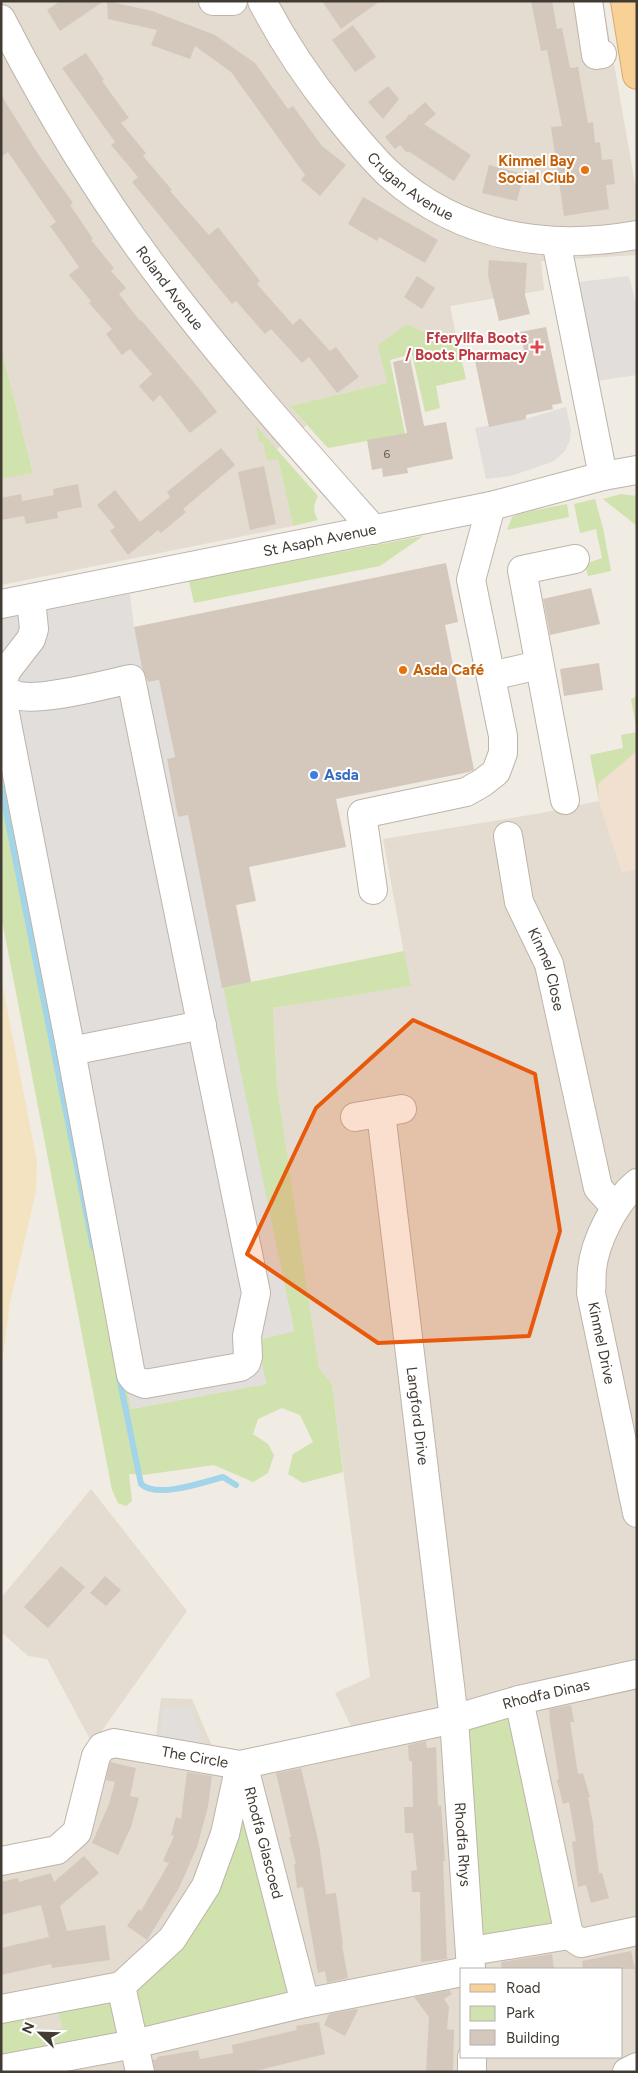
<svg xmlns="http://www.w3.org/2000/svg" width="638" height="2073" viewBox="0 0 638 2073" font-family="Figtree,sans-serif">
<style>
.residential{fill:#e4dcd1;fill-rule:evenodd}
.commercial{fill:#f1dfcf}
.green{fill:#d0e2ae}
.sand{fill:#f3e3c0}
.parking{fill:#e1dedb}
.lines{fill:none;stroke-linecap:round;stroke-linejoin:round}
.stream{stroke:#a2d4ea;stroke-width:6}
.building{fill:#d4c8bc}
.minor-casing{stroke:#beb4a9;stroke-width:30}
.major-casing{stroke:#daac67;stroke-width:30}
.minor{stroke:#fff;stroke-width:28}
.major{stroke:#f7d195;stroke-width:28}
.marked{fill:#e8590c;fill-opacity:0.2;stroke:#e8590c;stroke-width:4;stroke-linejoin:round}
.food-dot{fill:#e8710a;stroke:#fff;stroke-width:2}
.health-dot{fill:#e0444e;stroke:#fff;stroke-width:2}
.shop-dot{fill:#3f7fe0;stroke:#fff;stroke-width:2}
.labels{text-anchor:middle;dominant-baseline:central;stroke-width:4;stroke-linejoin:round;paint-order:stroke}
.number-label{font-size:12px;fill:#665e56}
.food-label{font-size:15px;font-weight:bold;fill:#c56008;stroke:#fff;text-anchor:end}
.street-label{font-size:15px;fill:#413b34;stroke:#fff}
.health-label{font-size:15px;font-weight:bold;fill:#be3a42;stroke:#fff;text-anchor:end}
.shop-label{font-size:15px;font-weight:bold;fill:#366cbe;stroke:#fff;text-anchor:start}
</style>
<rect width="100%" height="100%" fill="#f0ebe3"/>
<g class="residential">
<polygon points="1,1 603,1 637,195 637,255 541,261 544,290 450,306 456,336 442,340 407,324 379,345 387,383 290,406 307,425 276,450 293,526 1,585 1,479 33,472 1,347"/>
<path d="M599,801L622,872L637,869V2072H1V1851L44,1844L68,1825L92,1743L47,1659L28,1656L1,1632V1598L91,1489L187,1611L101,1732L116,1730L156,1736L161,1698L192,1699L212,1746L225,1749L241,1751L296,1738L353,1730L335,1693L370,1677L332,1384L319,1370L277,1085L273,1008L410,986L383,839L536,814ZM462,1969H622V2057H462Z"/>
</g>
<polygon class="commercial" points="637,751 637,869 622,872 599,801 598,784"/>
<g class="green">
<polygon points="407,324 442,340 456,336 466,379 436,386 440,408 425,412 412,354 390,360 405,434 328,448 290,406 387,383 378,345"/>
<polygon points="1,347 33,473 1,479"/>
<path d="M256,426L318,496C313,506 313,511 318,520L293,526L278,459L267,461L263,442H259Z"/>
<polygon points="621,494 637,496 637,526 603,499"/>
<polygon points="595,499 603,528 611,571 588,576 585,564 602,558 596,529 580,533 574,504"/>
<polygon points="567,504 569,517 507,530 512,517 520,513"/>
<polygon points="423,536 380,566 194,603 189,581"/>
<polygon points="637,696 637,751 598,784 599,801 590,755 623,748 621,735 637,732 631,699"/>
<polygon points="1,763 131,1409 266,1384 257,1340 294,1331 222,988 404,951 411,986 273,1008 277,1085 319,1369 332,1384 343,1472 303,1483 288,1474 293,1454 313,1442 300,1415 282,1408 258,1419 253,1434 268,1444 274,1455 268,1473 253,1482 214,1465 143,1475 129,1474 132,1501 126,1506 118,1503 112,1490 1,915"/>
<polygon points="511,1707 557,1925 483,1938 479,1932 467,1727"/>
<polygon points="241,1787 294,1996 156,2031 137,2028 134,1986 165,1957"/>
<polygon points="110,1998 123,2036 1,2064 1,2019 25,2018 30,2036 63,2028 56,2005"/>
</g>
<polygon class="sand" points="1,977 37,1162 36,1191 10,1303 1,1371"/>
<g class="parking">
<polygon points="629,276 637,308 637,375 596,381 578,282"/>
<polygon points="566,407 571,430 570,440 565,451 554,461 543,465 511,476 486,479 475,428 526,419"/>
<polygon points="130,594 134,627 145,682 159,680 175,757 167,759 178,817 188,815 294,1331 257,1340 266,1384 131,1409 1,763 1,619"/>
<polygon points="163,1707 190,1707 211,1760 159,1751"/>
</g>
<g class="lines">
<g class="stream">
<polyline points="1,787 93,1247"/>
<path d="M119,1377L141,1484C157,1499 204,1482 223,1477L236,1485"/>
</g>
</g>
<g class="building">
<polygon points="60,1 104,1 60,31 47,10"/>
<polygon points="107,1 152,11 215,35 255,63 288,109 293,106 322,146 346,165 320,196 301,180 305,175 231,72 195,46 190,59 151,45 157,30 108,19"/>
<polygon points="322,1 380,1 341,29"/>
<polygon points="531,1 552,1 557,29 562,28 570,68 578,67 588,123 593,122 595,143 600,142 602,160 612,159 615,184 606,185 609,209 564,216 551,127 562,126 547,50 541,51"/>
<polygon points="353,25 376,57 355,72 332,40"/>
<polygon points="86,53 104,80 102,81 129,118 121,123 146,153 143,156 172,190 170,191 209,235 218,227 260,281 257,284 293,325 300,318 330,351 336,347 359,377 337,393 309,357 302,363 271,329 265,334 236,301 232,304 132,182 138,177 111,145 115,142 62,68"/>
<polygon points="388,86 399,99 383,119 368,102"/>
<polygon points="1,95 38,154 73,203 70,205 93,239 91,240 114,268 111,271 126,288 119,294 140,321 141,320 196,385 217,412 190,433 160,395 153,402 139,386 152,374 130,349 122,355 106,334 112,329 89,303 91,301 69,275 79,267 50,226 56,222 8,152 1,157"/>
<polygon points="425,102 436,114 424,124 471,155 454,181 408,151 407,153 400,145 395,149 385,137 406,119 409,114 411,115"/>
<polygon points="489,165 524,174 517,201 482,193"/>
<polygon points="363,197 438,240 425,263 379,237 377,241 348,224"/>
<polygon points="489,260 527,263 525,295 530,314 499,321 488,275"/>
<polygon points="417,276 435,288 422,309 404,297"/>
<polygon points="546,327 562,403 552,405 553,409 526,415 526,419 489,427 475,361 524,350 520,332"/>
<polygon points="410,358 424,426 446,422 453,459 407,468 408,473 383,477 382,468 372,470 367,440 407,433 393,362"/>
<polygon points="221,448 235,465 183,509 186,512 161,533 158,530 128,555 110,531 115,527 97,505 115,490 140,522 170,497 167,492"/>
<polygon points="264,466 276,524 250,530 238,472"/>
<polygon points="78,484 82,507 57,512 58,518 26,524 24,516 1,520 1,498 21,494 22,501 54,495 53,489"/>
<polygon points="446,563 458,622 445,625 474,770 469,772 336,799 346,847 249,867 256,901 236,905 251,982 222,988 188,815 178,817 167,759 175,757 159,680 148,682 142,668 134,627"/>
<polygon points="591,588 600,624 550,635 543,599"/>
<polygon points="599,663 603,690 564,696 560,669"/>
<polygon points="61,1566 85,1587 48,1628 24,1607"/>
<polygon points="105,1576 121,1590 106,1606 90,1593"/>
<polygon points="571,1705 574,1722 570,1722 578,1774 583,1773 590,1797 588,1797 594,1828 593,1828 599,1873 602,1873 609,1898 591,1903 586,1885 578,1887 572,1842 576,1841 569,1802 563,1804 557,1780 559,1779 549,1716 550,1715 549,1709"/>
<polygon points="426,1741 427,1748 436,1747 438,1806 441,1805 445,1861 443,1861 447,1959 421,1962 420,1892 412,1892 411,1871 417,1870 413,1833 405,1833 404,1807 413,1807 412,1761 409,1761 408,1745"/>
<polygon points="110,1762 136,1768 130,1796 139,1798 131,1827 118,1855 92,1843 109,1804 115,1782 106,1780"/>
<polygon points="301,1768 319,1844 326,1894 336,1893 343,1945 342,1945 348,1978 327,1983 325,1971 318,1973 303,1887 297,1888 294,1864 296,1864 289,1837 291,1837 276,1773"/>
<polygon points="187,1772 212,1776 208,1807 197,1847 179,1888 147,1940 127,1926 139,1909 141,1911 169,1863 163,1861 174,1836 171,1835 176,1817 181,1819"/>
<polygon points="84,1856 99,1873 60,1906 67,1931 105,1925 110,1960 52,1968 51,1964 1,1975 1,1948 49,1937 41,1905 1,1915 1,1882 18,1878 19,1882 51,1873 54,1882"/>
<polygon points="631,1951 635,1969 583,1969 582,1961"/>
<polygon points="552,1954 554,1969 502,1969 501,1962"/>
<polygon points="449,1990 452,1994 444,1999 449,2007 447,2029 454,2030 453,2072 426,2072 429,2017 414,1997"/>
<polygon points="356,2009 358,2010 345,2036 324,2025 329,2014"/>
<polygon points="319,2022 325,2054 251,2072 155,2072 153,2060 157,2059 157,2057 198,2050 200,2059 233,2053 232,2045 297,2030 296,2026"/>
</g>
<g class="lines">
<g class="minor-casing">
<g id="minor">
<polyline points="213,1 233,1"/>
<path id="s1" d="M262,1C283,42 308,79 337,115C353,135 370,156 389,174C459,237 546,251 637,235"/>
<polyline points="588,1 596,55 602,54"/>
<path id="s2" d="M1,19C48,111 106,206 169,288C233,372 304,451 374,530"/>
<polyline points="556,241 603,476"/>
<path id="s3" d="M1,604L491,506L603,476L637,470"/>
<polyline points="491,676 539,665"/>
<path d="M2,683C5,688 8,692 13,694C34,704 106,684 131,679L256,1293L247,1336L248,1357L246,1363L240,1367L145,1384L135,1380L131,1375L71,1051L3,703L2,683L7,670L31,639L34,629L31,599"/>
<polyline points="565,800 522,570 575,559"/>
<path id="s4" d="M508,836L519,902L549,964L598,1188L615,1207"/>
<polyline points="373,890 362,814 466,792 482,783 496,772 503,753 503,736 471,580 491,506"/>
<polyline points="71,1051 202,1025"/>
<path id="s5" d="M381,1113L454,1719L471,1969"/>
<polyline points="355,1117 402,1109"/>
<path id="s6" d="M637,1183C615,1201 595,1241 592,1269C591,1277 592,1285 591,1293L637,1513"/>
<polyline points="519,1700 569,1935"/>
<path id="s7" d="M1,1861L57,1850L77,1832L96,1756L102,1747L114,1743L240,1765L454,1719L519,1700L637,1674"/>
<polyline points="471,1951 569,1935 581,1943 637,1931"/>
<polyline points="121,1986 140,2072"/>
<path id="s8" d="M1,2009L121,1986L172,1939L206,1886L225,1834L240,1765L247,1779L305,2003"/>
<polyline points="472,2057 472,2072"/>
<polyline points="1,2069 134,2044 305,2003 462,1972"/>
<polyline points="627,2072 637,2067"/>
</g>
</g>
<g class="major-casing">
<polyline id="major" points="625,1 637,75"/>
</g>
<use href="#minor" class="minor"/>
<use href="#major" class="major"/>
</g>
<path class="marked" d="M413,1020L535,1074L560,1231L529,1336L378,1343L247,1254L316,1108Z"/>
<g class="food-dot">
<circle cx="585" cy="170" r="5"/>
<circle cx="403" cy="670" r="5"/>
</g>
<path class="health-dot" d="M534.5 339.5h5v5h5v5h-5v5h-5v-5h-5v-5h5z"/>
<circle class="shop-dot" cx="314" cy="775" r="5"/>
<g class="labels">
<g class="number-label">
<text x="387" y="454">6</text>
</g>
<g class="food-label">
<text x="575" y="161">Kinmel Bay<tspan x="575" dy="17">Social Club</tspan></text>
<text x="413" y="670" text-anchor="start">Asda Café</text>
</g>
<g class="street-label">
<text stroke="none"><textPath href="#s1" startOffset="240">Crugan Avenue</textPath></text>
<text stroke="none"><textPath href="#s2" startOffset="318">Roland Avenue</textPath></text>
<text stroke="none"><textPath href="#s3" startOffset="325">St Asaph Avenue</textPath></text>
<text stroke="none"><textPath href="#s4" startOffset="140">Kinmel Close</textPath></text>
<text stroke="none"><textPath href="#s6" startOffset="174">Kinmel Drive</textPath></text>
<text stroke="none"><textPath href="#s5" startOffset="305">Langford Drive</textPath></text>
<text stroke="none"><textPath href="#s7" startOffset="628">Rhodfa Dinas</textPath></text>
<text stroke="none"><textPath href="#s7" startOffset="268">The Circle</textPath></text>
<text stroke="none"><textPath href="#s8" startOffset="462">Rhodfa Glascoed</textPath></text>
<text stroke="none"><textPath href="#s5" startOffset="736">Rhodfa Rhys</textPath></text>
</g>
<g class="health-label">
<text x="527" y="338">Fferyllfa Boots<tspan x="527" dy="17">/ Boots Pharmacy</tspan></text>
</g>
<g class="shop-label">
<text x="324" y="775">Asda</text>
</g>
</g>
<rect width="638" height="2073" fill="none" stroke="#413b34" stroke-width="5"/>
<rect x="460" y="1968" width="162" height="90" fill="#ffffff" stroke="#b3b1ae"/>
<rect x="470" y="1984" width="25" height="8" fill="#f7d195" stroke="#b3b1ae"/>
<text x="506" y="1993" font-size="15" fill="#413b34">Road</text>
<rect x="470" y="2006" width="25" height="15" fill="#d0e2ae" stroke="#b3b1ae"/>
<text x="506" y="2018" font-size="15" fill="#413b34">Park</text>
<rect x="470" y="2030" width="25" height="15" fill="#d4c8bc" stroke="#b3b1ae"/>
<text x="506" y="2043" font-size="15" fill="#413b34">Building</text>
<g transform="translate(40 2033) rotate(293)" stroke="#ffffff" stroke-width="4" paint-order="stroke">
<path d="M0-4L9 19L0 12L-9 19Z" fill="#413b34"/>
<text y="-8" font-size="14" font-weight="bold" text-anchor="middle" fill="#413b34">N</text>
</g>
</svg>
